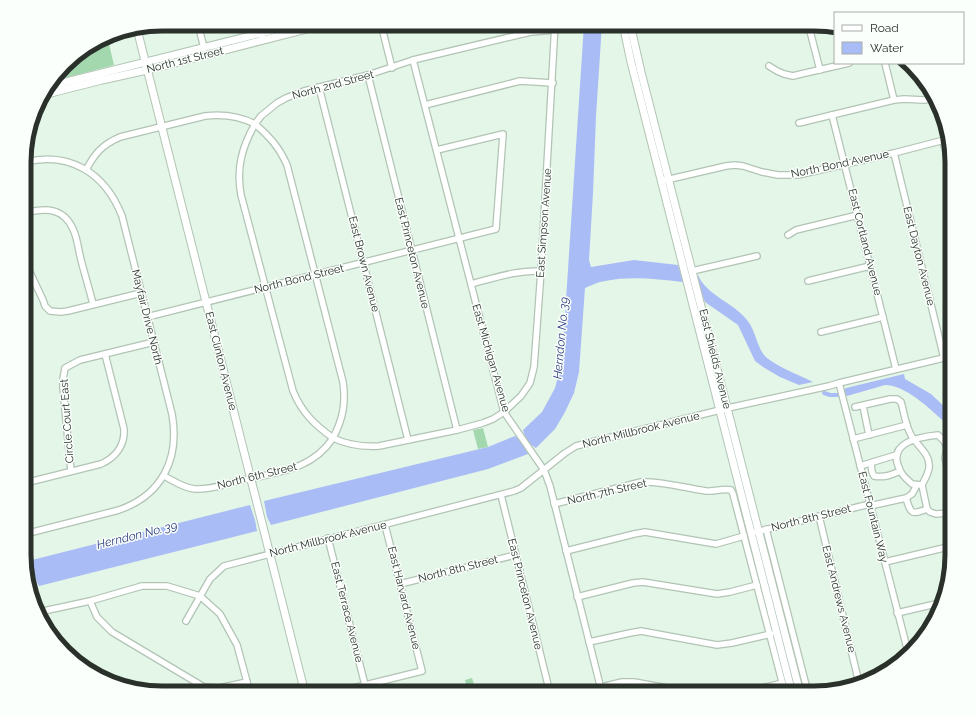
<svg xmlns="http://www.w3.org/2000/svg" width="976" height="717" viewBox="0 0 976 717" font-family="Raleway,sans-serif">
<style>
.green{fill:#a3d8ae}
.water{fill:#aabcf5}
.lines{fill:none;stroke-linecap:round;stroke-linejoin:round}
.canal{stroke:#aabcf5;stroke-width:4}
.minor-casing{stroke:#b2c4b5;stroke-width:8}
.major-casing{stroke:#b2c4b5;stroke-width:9}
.minor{stroke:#fff;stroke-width:5.5}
.major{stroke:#fff;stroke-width:7}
.labels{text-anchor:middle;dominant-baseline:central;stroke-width:3;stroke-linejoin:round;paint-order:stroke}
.street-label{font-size:11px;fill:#2a312b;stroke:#fbfffc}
.water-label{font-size:12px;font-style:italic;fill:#303f82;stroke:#fbfffc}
.rim{fill:none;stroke:#2a312b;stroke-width:5}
</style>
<rect width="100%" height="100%" fill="#e3f6e7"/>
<g class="green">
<polygon points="130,30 131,34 108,40 114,65 54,81 71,58 109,34"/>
<polygon points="483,428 488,447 478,449 473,430"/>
<polygon points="472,678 476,691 468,693 465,680"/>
</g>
<g class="water">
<path d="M584,24H602L596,116L593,193L589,260L591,267L634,260L678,265L683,281L682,282C657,279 631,276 605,281C598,282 592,285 585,288L579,372L574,393L565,412L555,429L536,448C528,444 525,437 523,430L542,412L555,388L560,369L563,346Z"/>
<path d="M698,275C706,295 734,303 747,320C756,330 757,350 767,358C778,367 799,375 813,382L799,385L780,377L763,367L755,361L738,325L705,302L702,295L697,276Z"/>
<path d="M904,374L905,379L931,394L952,414V429C935,414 908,385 885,385L847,396L846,395L844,390L846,388Z"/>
<path d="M515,436C521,440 526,447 528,454L488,469L271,525L267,517L264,501L488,447Z"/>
<path d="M250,505L255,520L257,531L39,586C34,577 32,570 32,560Z"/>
</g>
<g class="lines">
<polyline class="canal" points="824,393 830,395 838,395"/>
<g class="minor-casing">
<g id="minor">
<polyline points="198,24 204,48"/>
<polyline points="259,24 262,37"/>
<polyline points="381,24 392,68"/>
<polyline points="813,24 811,26 810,31 820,70"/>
<polyline points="413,60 504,412 544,470 550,486 602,693"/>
<polyline points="885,63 894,100"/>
<polyline points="769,66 777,71 784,74 793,76 801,74 849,63"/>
<polyline points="368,75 457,430"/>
<polyline points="319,87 408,440"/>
<polyline points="425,105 520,81 553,83"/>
<polyline points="832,115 896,369"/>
<polyline points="799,123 894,100 904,99 924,100 935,98"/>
<path d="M255,124C270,137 279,147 287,165L343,382C346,403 343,419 333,438C315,425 302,413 293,391L241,195C236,168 242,147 255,124Z"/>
<polyline points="943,141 952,177"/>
<polyline points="894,153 944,358"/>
<path d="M25,162C70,151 105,173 122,216L172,414C180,459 162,495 119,510L25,534"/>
<path d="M86,170C95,153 102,145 120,137L205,116C222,114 239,116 255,124L261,116L277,103L286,98L304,91L368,75L413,60L531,32L555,30"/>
<polyline points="666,180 726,166 735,165 743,166 762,172 778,175 798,175 894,153 948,139"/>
<path d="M25,213C45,208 63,207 73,229C77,237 78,247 80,256C84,272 89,288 93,304"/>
<polyline points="788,235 796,230 858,215"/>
<polyline points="25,262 43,300 45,306 50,311 61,312 68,311 141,293"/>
<polyline points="692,271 757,256"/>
<polyline points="808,281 870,266"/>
<path d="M471,284C494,278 517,270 541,271"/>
<path d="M147,317C263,287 380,259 496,229L503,134L437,150"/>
<polyline points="821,332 883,317"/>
<polyline points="839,383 908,652"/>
<polyline points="863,406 869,435"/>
<path d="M855,407L890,399H897L901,402C904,412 905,423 910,433C915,445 931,453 929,468C928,474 925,479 922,485L927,509L930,512L936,514L948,513L952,515"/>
<polyline points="853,439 907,425"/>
<path d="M871,464L872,472L874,476C884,478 891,475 900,471"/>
<polyline points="860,466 896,455"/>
<polyline points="71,471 63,388 63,379 65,368 80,360 154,342"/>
<path d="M164,476C174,481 183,488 195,489C212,490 228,483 244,480C278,472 312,470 333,438C348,445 364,447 379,446L457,430L483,423L493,419L504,412L521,396L530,383L534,367L541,271L555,24"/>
<path d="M25,483L101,464C116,457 125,445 124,429L105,354"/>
<path d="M922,485L912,484C908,480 902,476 900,470C886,443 918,437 938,435L944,441L947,448L945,458L951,483V490L949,494L948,513"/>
<polyline points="501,495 550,693"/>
<path d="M906,498C911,514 911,515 927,509"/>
<path d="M554,504L641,482C663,481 684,488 706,491C714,492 723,488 731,490L733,494L785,693"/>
<polyline points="819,516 859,683"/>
<polyline points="766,529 808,693"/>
<polyline points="756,532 870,504 874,505 906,498 912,494 917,485"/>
<polyline points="328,538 365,685"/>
<polyline points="566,551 634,534 645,532 716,544 744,536"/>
<polyline points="25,554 44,625"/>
<polyline points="885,562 952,546"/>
<polyline points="400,584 515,555"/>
<polyline points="577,597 633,583 643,582 717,594 730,592 757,585"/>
<polyline points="90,601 97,617 112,632 204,687 219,688 247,682"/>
<polyline points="39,612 90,601 142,586 167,586 200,596 220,614 237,645 250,693"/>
<polyline points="897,613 944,602"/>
<polyline points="186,621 210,579 224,566 514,491 521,488 565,453 576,446 728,408 829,386 839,383 952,356"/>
<polyline points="589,642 630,633 641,631 717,645 732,643 771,634"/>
<polyline points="333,693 422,671 385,525"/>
<polyline points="577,693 622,682 634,682 695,693"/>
<polyline points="743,693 782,683"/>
</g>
</g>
<g class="major-casing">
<g id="major">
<polyline points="623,24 631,62 792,693"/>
<polyline points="630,24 641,72 800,693"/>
<polyline points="137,29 305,693"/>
<polyline points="50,86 298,24"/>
<polyline points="43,95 102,80 147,70 326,24"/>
</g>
</g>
<use href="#minor" class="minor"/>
<use href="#major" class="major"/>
</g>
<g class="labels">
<g class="street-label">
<text transform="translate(185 60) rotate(-14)">North 1st Street</text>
<text transform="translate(333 85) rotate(-15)">North 2nd Street</text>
<text transform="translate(840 164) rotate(-12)">North Bond Avenue</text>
<text transform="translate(544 223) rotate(-86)">East Simpson Avenue</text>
<text transform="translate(865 242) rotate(76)">East Cortland Avenue</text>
<text transform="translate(412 253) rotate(76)">East Princeton Avenue</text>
<text transform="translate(919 256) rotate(76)">East Dayton Avenue</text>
<text transform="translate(364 264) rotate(76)">East Brown Avenue</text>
<text transform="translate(299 279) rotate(-14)">North Bond Street</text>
<text transform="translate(147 317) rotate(76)">Mayfair Drive North</text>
<text transform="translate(491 358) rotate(74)">East Michigan Avenue</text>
<text transform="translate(715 359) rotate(76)">East Shields Avenue</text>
<text transform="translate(221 361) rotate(76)">East Clinton Avenue</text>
<text transform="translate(67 421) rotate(-94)">Circle Court East</text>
<text transform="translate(641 430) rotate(-14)">North Millbrook Avenue</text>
<text transform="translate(257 476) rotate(-14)">North 6th Street</text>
<text transform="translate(607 492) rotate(-13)">North 7th Street</text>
<text transform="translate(873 517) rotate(76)">East Fountain Way</text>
<text transform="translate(811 518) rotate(-14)">North 8th Street</text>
<text transform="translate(328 539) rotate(-14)">North Millbrook Avenue</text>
<text transform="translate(458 569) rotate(-14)">North 8th Street</text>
<text transform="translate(525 594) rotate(76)">East Princeton Avenue</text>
<text transform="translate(404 598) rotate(76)">East Harvard Avenue</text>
<text transform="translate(839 599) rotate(76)">East Andrews Avenue</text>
<text transform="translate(347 612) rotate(76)">East Terrace Avenue</text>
</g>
<g class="water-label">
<text transform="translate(561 338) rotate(-85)">Herndon No. 39</text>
<text transform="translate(137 535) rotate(-14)">Herndon No. 39</text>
</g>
</g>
<path d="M0 0H976V717H0ZM162 31H814A131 131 0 0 1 945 162V555A131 131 0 0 1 814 686H162A131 131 0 0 1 31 555V162A131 131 0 0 1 162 31Z" fill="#fbfffc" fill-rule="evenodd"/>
<path class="rim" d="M162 31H814A131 131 0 0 1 945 162V555A131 131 0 0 1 814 686H162A131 131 0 0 1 31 555V162A131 131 0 0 1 162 31Z"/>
<rect x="834" y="12" width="130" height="52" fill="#fbfffc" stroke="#a7ada8"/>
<rect x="842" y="25" width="20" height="6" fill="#ffffff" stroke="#a7ada8"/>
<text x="870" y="32" font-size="12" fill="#2a312b">Road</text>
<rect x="842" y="42" width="20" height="12" fill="#aabcf5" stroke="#a7ada8"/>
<text x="870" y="52" font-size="12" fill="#2a312b">Water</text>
</svg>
